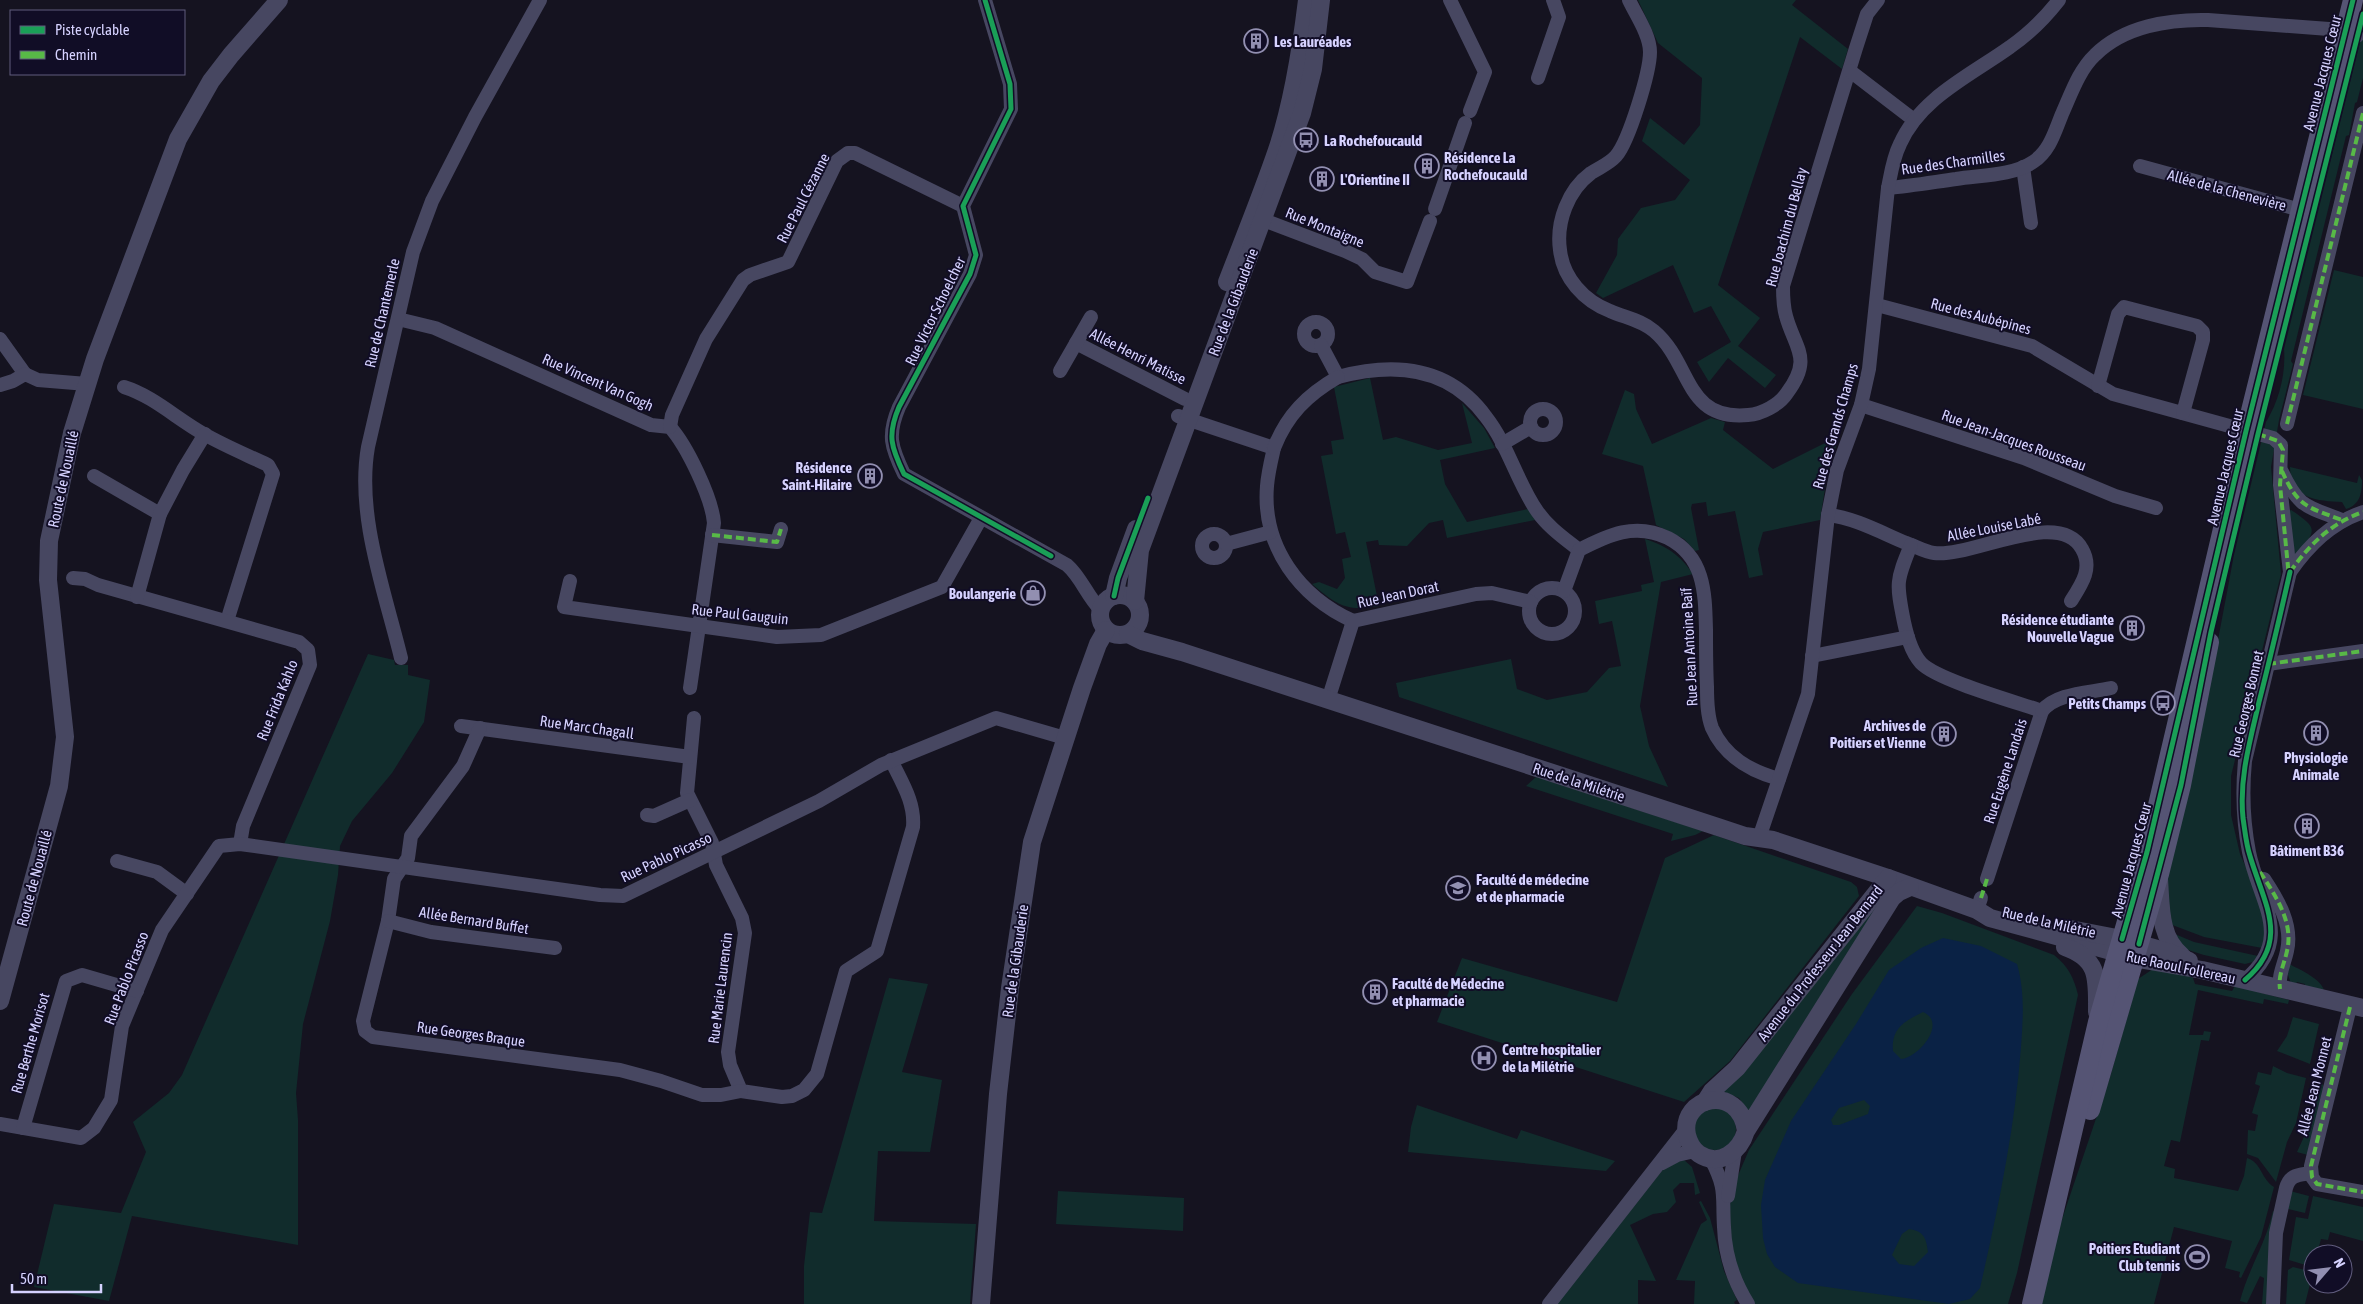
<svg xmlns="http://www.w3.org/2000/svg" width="2363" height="1304" viewBox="0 0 2363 1304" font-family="'Asap Condensed',sans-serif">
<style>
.green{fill:#112c2c}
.water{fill:#0a2245;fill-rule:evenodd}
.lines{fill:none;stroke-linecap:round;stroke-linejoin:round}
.minor{stroke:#474761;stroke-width:14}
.tertiary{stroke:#474761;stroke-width:18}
.secondary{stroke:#555474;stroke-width:20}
.quiet{stroke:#58b947;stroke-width:4;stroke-dasharray:8 4;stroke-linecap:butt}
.cycleway-casing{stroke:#110d26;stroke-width:8}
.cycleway{stroke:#1a9f57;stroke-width:5}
.labels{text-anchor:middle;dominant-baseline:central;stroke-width:4;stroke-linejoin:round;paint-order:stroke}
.poi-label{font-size:15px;font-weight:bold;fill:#d6d2ff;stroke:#110d26;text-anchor:start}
.street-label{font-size:15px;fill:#d6d2ff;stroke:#110d26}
</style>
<rect width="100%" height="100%" fill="#151320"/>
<g class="green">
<polygon points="1638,0 1796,0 1792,5 1848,49 1842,69 1800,37 1718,285 1760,318 1738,346 1776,375 1765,388 1728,358 1709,382 1697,362 1731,342 1711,306 1694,313 1673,265 1603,298 1596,293 1617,255 1618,239 1641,208 1675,200 1690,180 1642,141 1650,118 1684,145 1700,125 1702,78 1658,43"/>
<path d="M2363,30V78L2357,102L2355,103L2349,135L2346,136L2291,361L2293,364L2279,420L2271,467L2281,574L2231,776V815L2240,854L2257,892L2266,930L2262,948L2204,937L2167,923L2165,892L2169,867L2198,746L2234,555L2266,422C2279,401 2286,374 2284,349Z"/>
<polygon points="2334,270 2363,277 2363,409 2303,395"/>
<path d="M1370,378L1383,440L1396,437L1438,450L1472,443L1462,403L1484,428L1495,448L1440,460L1445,484L1467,522L1528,509L1535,520L1447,538L1443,520L1429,523L1407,546L1379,545L1378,540L1366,542L1379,606C1346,612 1337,605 1312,584L1319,582L1337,589L1345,578L1342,559L1351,557L1345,532L1336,534L1321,456L1333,454L1331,441L1344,439L1334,387Z"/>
<polygon points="1625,390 1634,394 1636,409 1652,444 1711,418 1725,422 1723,430 1773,469 1839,436 1827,476 1820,520 1763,532 1758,549 1763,575 1749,578 1735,511 1708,516 1706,502 1692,504 1691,508 1699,550 1695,551 1684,539 1656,525 1643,466 1602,454"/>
<path d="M2290,467L2357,483L2359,475L2362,480C2362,493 2360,505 2346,509L2342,502C2318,501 2290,499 2290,467Z"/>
<path d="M2291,510C2320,529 2316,531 2295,556L2287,512Z"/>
<path d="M1645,539C1667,546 1680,555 1693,574L1661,582L1640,706L1649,746L1668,787L1399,697L1396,683L1511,659L1517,689L1547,700L1587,692L1609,668L1621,666L1612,621L1599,624L1595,601L1642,591L1641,585L1654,582Z"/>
<polygon points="368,654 394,660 395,665 408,665 408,675 430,680 424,722 392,773 352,821 340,846 338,875 330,921 303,1024 296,1093 298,1120 298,1245 132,1216 109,1301 34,1287 54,1204 121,1213 146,1152 133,1122 169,1093 182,1075"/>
<polygon points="1536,777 1703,831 1695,835 1671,841 1673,834 1526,786"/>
<polygon points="1714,835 1851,882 1857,887 1859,896 1730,1061 1684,1102 1437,1022 1462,958 1617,1002 1665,858"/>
<polygon points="1873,903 1878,906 1781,1058 1751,1115 1739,1098 1721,1091"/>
<path d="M1917,906L1942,913L2054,955C2068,966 2074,978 2078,995L2017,1273L2008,1304H1753L1731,1256L1729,1210L1733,1187L1749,1150L1852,994Z"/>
<polygon points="2170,932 2194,942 2258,956 2253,962 2245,964 2204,955 2185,949"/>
<path d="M2289,964C2297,968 2326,981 2324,993L2304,987L2305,984L2297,982L2295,988L2292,986L2288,975Z"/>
<path d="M2153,969L2192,975L2195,984L2232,991L2235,986L2289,1000L2288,1004L2264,999L2263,1004L2198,990L2189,1035H2203L2204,1031L2211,1032L2209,1041L2201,1040L2180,1142L2171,1140L2164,1166L2175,1169L2174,1178L2238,1191L2244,1176L2247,1158C2262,1163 2261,1179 2274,1187L2261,1237L2241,1278L2239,1277L2240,1272L2225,1268L2232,1241L2174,1227L2154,1304H2039L2056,1237L2110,1077L2138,979Z"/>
<polygon points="889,978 928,984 902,1072 942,1080 930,1152 878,1151 874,1221 976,1224 970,1304 804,1304 804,1266 810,1212 822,1213"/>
<polygon points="2293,1017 2319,1024 2310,1064 2277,1051 2287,1036"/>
<polygon points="2273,1066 2287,1073 2306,1078 2296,1123 2287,1142 2276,1182 2258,1158 2247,1154 2248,1130 2255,1131 2258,1115 2252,1113 2260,1086 2255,1084 2258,1072 2271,1075"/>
<polygon points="2320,1080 2324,1087 2308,1155 2297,1152 2308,1128"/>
<polygon points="1417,1105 1517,1139 1521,1130 1615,1161 1606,1171 1408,1152 1411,1127"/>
<circle cx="1715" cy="1129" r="21"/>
<polygon points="1684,1160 1692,1167 1700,1193 1695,1195 1694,1183 1680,1183 1673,1190 1676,1202 1667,1212 1653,1214 1630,1225 1656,1281 1638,1280 1638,1304 1556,1304 1664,1168 1667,1164"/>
<polygon points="1058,1191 1184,1198 1183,1231 1056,1224"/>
<polygon points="2290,1191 2309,1196 2305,1213 2284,1208"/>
<polygon points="2313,1196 2363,1207 2363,1241 2330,1232 2328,1240 2321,1239 2317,1254 2313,1254 2312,1267 2289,1260 2296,1217 2308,1219"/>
<polygon points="1701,1201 1710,1218 1724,1271 1737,1300 1734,1302 1735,1304 1694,1304 1695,1281 1676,1280 1701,1224 1707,1220 1699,1202"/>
<path d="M2273,1211L2275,1212L2267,1304H2262L2264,1278L2260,1276L2247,1303L2240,1301C2248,1270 2266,1243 2273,1211Z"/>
<polygon points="2293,1267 2313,1272 2305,1304 2286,1304 2288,1270"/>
</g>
<path class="water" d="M1943,938L1981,946L2017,964C2025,992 2023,1019 2021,1047C2015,1128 1998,1209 1980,1288L1970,1299L1949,1304L1798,1283L1775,1267L1767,1254L1763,1238L1761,1205L1765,1180L1791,1121L1856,1024L1889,970L1921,948ZM1923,1012C1948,1023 1918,1058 1901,1059L1893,1051C1891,1028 1905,1021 1923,1012ZM1864,1100L1870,1106L1868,1114L1839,1125H1833L1831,1120L1839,1108ZM1909,1229C1924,1231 1926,1238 1928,1252L1914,1266L1899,1264L1892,1255L1902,1234Z"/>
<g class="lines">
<g class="minor">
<path d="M985,0L1010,84L1011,109L963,206L976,255L970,274L899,407C887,435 891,447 904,474L1067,565C1081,577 1087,596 1100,609"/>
<polyline points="1450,0 1485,72 1470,111"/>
<path d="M1629,0C1636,15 1650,35 1650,52C1650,72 1629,141 1616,156C1609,164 1600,167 1591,173C1568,190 1556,222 1560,250C1563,278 1584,301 1610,311C1626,318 1641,320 1654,331C1692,363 1684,421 1748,415C1762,414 1779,405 1787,393C1813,358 1795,349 1786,316C1783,306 1783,296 1783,286L1856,48L1867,14L1878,0"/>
<polyline points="1850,71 1914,120"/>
<polyline points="1538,78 1559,17 1553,0"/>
<polyline points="2140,166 2301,210"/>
<polyline points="2023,167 2031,223"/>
<path d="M1888,188C1911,186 1934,182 1956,179C1980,175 2012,176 2033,162C2050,151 2055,131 2062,114C2071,94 2079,70 2095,55C2124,26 2170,19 2208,20L2329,29L2357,36"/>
<polyline points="1435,209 1465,123"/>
<polyline points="1253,216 1345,251 1362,259 1375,272 1407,282 1430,221"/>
<path d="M1877,305L2032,346L2113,394L2273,438L2281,445L2280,485L2290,572L2245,761C2242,792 2243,821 2249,852C2259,902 2295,938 2245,980"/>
<path d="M398,319L435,328L651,425L670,427C687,446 712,498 714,523L690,688"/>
<circle cx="1316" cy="334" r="12"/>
<polyline points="0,339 25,374"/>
<polyline points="1076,343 1185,399"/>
<path d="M1321,345L1338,377C1394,362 1449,366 1486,417C1508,445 1517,482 1537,511C1548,527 1564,538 1579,550"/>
<polyline points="1060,371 1091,317"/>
<polyline points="0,385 13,381 25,374 38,380 87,384"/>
<polyline points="2098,386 2118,314 2124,307 2197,326 2203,332 2203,340 2183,413"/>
<path d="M124,387C153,396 177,419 204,434C225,446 247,455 268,465L273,474L227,621"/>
<polyline points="1861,405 2024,458 2115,496 2156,508"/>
<circle cx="1543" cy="422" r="13"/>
<path d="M1178,416L1274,448C1271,461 1268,473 1267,486C1262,547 1300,597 1353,621"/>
<polyline points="2287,424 2363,113"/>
<polyline points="670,427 672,415 706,339 743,280 750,275 788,262 837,161 848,153 855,153 963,206"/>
<polyline points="1502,444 1531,427"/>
<path d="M1274,448C1287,415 1307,395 1338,377"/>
<path d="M2282,472C2299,508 2306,506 2342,520"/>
<polyline points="94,476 160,514"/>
<path d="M1828,515C1855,518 1880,532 1906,543C1915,546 1925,552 1934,553C1971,558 2059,507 2082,549C2093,568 2082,584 2071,601"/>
<circle cx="1214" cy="546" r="12"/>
<polyline points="712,535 777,542 781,529"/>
<polyline points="1226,544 1271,532"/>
<path d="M1911,545C1896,581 1896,583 1904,622C1907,636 1911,652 1921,663C1937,680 2016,702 2042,711L1987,879"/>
<path d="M2290,572C2309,545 2331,523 2363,512"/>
<polyline points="73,578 85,579 98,585 299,642 308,650 310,665 243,826 240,844"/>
<polyline points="570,581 564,607 777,637 821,635 942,587 981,518"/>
<circle cx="1552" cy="611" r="23"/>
<path d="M1564,591L1579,550C1608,535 1635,522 1668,538C1705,557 1705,593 1706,630C1706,649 1706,668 1707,687C1707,700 1707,715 1712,728C1725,757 1750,771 1779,779"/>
<polyline points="137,597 160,514 183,470 205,434"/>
<polyline points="1812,656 1908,637"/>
<path d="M401,658C385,592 356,515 368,447L413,252L432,201L475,117L540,0"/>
<polyline points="2268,664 2363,651"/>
<polyline points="1328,700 1353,621 1476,594 1492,593 1531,602"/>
<path d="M2042,711C2056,693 2089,693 2111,688"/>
<path d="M694,718L687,793L712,843L716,865L742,918L745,933L728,1052L730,1065L741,1091L782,1097L792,1096L804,1090L817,1074L846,971L877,951L913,827C915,802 902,783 891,760"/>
<polyline points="461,726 690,757"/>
<polyline points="480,728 463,766 411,836 408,858 394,879 388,921 363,1021 365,1031 373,1037 620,1070 661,1081 702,1095 721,1095 741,1091"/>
<polyline points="647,815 654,816 690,800"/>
<path d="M1759,838L1808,694L1828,515L1837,470L1861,405L1869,369L1888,188C1891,173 1893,158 1900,144C1920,98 1971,75 2010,47C2029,34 2045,18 2059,0"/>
<polyline points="117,861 157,872 187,894"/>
<path d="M2264,879C2278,900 2293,925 2287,951C2284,965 2278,975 2280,989"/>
<polyline points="1977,910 1981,898"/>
<polyline points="388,921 431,932 555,948"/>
<polyline points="2350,1007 2311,1166 2312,1177 2317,1184 2363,1192"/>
<polyline points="0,1124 81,1138 94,1128 111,1100 122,1026 162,930 219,846 240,844 600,895 623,896 819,801 881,765 996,718 1065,738"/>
<polyline points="23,1128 66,981 82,975 137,991"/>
<path d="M1711,1159C1727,1190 1722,1194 1724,1227C1725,1255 1733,1280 1748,1304"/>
<polyline points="1662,1163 1677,1155 1695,1151"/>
<polyline points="1728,1196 1735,1151"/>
<polyline points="1549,1304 1686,1129"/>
<path d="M2273,1304L2276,1233L2286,1188C2290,1174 2299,1175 2311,1173"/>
</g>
<g class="tertiary">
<path d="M1227,282C1244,238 1262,194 1277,150C1293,102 1301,50 1307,0"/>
<circle cx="1120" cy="615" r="20"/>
<polyline points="1114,596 1118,578 1136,529"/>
<polyline points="1135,601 1140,550 1302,113 1313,69 1321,0"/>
<polyline points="1128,634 1142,641 1182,652 1718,827 1745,836 1773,840 1888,878 1977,910 1990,918 2144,960 2202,970 2363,1008"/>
<path d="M2159,879C2161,906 2159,938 2182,956"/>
<polyline points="2065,928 2122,939 2171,953 2189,961"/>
<path d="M2065,947C2100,959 2097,980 2097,1012"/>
<polyline points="0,1001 59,786 65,737 48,580 49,541 72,433 95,359 178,139 211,81 231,55 279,0"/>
<polyline points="1705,1102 1712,1091 1737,1068 1888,878"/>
<path d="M1746,1131C1739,1082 1679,1097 1687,1135C1689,1143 1693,1150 1699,1154C1720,1168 1740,1151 1746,1131L1892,898L1899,892L1910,887"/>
<polyline points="981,1304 998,1094 1010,988 1032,842 1082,688 1098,644 1106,630"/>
</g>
<g class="secondary">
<polyline points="2090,1110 2159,874 2181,785 2209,642"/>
<polyline points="2032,1304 2098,1022 2147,852 2246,431 2353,0"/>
</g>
<g class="quiet">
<polyline points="2287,424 2363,113"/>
<polyline points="2258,434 2278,441 2283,450 2280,485 2289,577"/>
<path d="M2282,471C2298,507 2307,507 2342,520"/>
<polyline points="712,535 777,542 781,529"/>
<path d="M2290,572C2309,545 2331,523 2363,512"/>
<polyline points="2268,664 2363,651"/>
<path d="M2260,872C2275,895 2294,922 2287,951C2284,965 2278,975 2280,989"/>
<polyline points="1981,898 1987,879"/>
<polyline points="2350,1007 2311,1166 2312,1177 2317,1184 2363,1192"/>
</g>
<g class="cycleway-casing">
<g id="cycleway">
<path d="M985,0L1010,84L1011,109L963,206L976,255L970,274L899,407C887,435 891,447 904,474L1051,556"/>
<polyline points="1114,596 1118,578 1148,498"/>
<polyline points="2122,939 2147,852 2246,431 2353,0"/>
<polyline points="2139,944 2181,785 2211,632 2258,434 2363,14"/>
<path d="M2245,980C2291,941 2264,904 2250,856C2246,844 2245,831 2243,818C2239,778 2250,741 2259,702C2270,659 2280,616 2290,572"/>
</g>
</g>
<use href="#cycleway" class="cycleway"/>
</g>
<defs>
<g id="building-ring" transform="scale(1.25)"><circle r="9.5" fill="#110d26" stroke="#928fb1" stroke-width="1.5"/><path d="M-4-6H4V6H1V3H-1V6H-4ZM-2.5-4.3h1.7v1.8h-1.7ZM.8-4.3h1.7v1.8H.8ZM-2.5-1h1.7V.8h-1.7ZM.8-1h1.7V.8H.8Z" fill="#928fb1"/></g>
<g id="bus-ring" transform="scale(1.25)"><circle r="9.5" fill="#110d26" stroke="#928fb1" stroke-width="1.5"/><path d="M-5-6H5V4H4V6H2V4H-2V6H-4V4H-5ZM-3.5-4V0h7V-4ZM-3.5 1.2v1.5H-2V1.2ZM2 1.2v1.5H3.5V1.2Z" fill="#928fb1"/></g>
<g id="shop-ring" transform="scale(1.25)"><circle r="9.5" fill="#110d26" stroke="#928fb1" stroke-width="1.5"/><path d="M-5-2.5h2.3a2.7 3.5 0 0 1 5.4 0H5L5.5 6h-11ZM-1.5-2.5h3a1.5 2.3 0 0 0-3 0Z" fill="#928fb1"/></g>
<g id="university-ring" transform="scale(1.25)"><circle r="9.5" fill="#110d26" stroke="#928fb1" stroke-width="1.5"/><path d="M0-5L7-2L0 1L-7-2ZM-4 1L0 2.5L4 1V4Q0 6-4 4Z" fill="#928fb1"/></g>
<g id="hospital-ring" transform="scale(1.25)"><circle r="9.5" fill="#110d26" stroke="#928fb1" stroke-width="1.5"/><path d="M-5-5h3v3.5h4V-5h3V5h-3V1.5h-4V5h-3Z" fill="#928fb1"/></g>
<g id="stadium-ring" transform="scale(1.25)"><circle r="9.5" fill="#110d26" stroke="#928fb1" stroke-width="1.5"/><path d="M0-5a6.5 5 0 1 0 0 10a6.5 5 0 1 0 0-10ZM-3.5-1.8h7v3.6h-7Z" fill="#928fb1"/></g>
</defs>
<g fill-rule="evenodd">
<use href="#building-ring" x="1256" y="41"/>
<use href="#bus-ring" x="1306" y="140"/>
<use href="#building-ring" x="1427" y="166"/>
<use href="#building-ring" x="1322" y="179"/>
<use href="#building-ring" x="870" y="476"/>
<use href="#shop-ring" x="1033" y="593"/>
<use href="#building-ring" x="2132" y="628"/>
<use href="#bus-ring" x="2163" y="703"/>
<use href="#building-ring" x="2316" y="733"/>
<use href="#building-ring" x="1944" y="734"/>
<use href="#building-ring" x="2307" y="826"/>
<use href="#university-ring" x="1458" y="888"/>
<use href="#building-ring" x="1375" y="992"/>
<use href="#hospital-ring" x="1484" y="1058"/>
<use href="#stadium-ring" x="2197" y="1257"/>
</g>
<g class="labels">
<g class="poi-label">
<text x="1274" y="41">Les Lauréades</text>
<text x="1324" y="140">La Rochefoucauld</text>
<text x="1444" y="157">Résidence La<tspan x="1444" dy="17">Rochefoucauld</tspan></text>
<text x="1340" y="179">L'Orientine II</text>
<text x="852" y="467" text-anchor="end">Résidence<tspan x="852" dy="17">Saint-Hilaire</tspan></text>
<text x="1016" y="593" text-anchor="end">Boulangerie</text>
<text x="2114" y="619" text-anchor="end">Résidence étudiante<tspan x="2114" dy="17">Nouvelle Vague</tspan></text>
<text x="2146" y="703" text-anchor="end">Petits Champs</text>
<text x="1926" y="725" text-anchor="end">Archives de<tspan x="1926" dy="17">Poitiers et Vienne</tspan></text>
<text x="2316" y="757" text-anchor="middle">Physiologie<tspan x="2316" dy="17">Animale</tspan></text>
<text x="2307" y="850" text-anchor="middle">Bâtiment B36</text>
<text x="1476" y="879">Faculté de médecine<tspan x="1476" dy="17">et de pharmacie</tspan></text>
<text x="1392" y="983">Faculté de Médecine<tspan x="1392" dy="17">et pharmacie</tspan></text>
<text x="1502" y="1049">Centre hospitalier<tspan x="1502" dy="17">de la Milétrie</tspan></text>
<text x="2180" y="1248" text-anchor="end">Poitiers Etudiant<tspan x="2180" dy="17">Club tennis</tspan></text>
</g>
<g class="street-label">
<text transform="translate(2322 73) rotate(-76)">Avenue Jacques Cœur</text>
<text transform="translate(1953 162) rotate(-8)">Rue des Charmilles</text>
<text transform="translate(2227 190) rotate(15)">Allée de la Chenevière</text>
<text transform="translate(803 198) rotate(-63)">Rue Paul Cézanne</text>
<text transform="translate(1325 227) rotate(22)">Rue Montaigne</text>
<text transform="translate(1786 227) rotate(-75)">Rue Joachim du Bellay</text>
<text transform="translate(1233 302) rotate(-69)">Rue de la Gibauderie</text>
<text transform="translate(935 311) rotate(-64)">Rue Victor Schoelcher</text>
<text transform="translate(382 313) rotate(-77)">Rue de Chantemerle</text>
<text transform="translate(1981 316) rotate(15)">Rue des Aubépines</text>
<text transform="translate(1138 356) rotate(27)">Allée Henri Matisse</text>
<text transform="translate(598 382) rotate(24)">Rue Vincent Van Gogh</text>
<text transform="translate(1835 426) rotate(-74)">Rue des Grands Champs</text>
<text transform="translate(2014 440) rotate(20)">Rue Jean-Jacques Rousseau</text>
<text transform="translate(2225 467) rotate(-77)">Avenue Jacques Cœur</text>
<text transform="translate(63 479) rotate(-78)">Route de Nouaillé</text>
<text transform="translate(1994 527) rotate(-11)">Allée Louise Labé</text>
<text transform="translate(1398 594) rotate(-12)">Rue Jean Dorat</text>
<text transform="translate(740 614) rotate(6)">Rue Paul Gauguin</text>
<text transform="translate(1689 647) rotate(-93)">Rue Jean Antoine Baïf</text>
<text transform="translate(277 700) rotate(-68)">Rue Frida Kahlo</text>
<text transform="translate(2246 704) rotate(-77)">Rue Georges Bonnet</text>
<text transform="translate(587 727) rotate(8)">Rue Marc Chagall</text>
<text transform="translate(2005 771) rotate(-72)">Rue Eugène Landais</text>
<text transform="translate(1579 782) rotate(18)">Rue de la Milétrie</text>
<text transform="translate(666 857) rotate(-25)">Rue Pablo Picasso</text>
<text transform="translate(2131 860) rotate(-75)">Avenue Jacques Cœur</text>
<text transform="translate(34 878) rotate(-75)">Route de Nouaillé</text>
<text transform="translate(474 920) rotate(9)">Allée Bernard Buffet</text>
<text transform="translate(2049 922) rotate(13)">Rue de la Milétrie</text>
<text transform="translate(1015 961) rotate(-82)">Rue de la Gibauderie</text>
<text transform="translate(1820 963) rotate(-52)">Avenue du Professeur Jean Bernard</text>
<text transform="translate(2181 967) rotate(12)">Rue Raoul Follereau</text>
<text transform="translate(126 978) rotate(-69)">Rue Pablo Picasso</text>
<text transform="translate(720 988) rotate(-83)">Rue Marie Laurencin</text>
<text transform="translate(471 1034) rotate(8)">Rue Georges Braque</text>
<text transform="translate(30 1043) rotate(-74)">Rue Berthe Morisot</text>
<text transform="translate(2314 1086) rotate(-76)">Allée Jean Monnet</text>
</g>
</g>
<rect x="10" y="10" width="175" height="65" fill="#110d26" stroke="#605c7d"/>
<rect x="20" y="26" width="25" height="8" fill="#1a9f57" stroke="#605c7d"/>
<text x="55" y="35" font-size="15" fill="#d6d2ff">Piste cyclable</text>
<rect x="20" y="51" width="25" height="8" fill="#58b947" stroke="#605c7d"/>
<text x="55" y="60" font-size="15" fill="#d6d2ff">Chemin</text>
<g transform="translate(2328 1269) rotate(62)"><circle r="24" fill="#110d26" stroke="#605c7d"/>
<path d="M0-4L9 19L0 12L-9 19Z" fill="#928fb1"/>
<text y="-8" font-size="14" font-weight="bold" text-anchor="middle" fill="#d6d2ff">N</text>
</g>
<path d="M12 1284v8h89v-8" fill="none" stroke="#d6d2ff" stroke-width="2.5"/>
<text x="20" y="1284" font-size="15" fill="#d6d2ff" stroke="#110d26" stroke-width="4" paint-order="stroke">50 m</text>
</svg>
